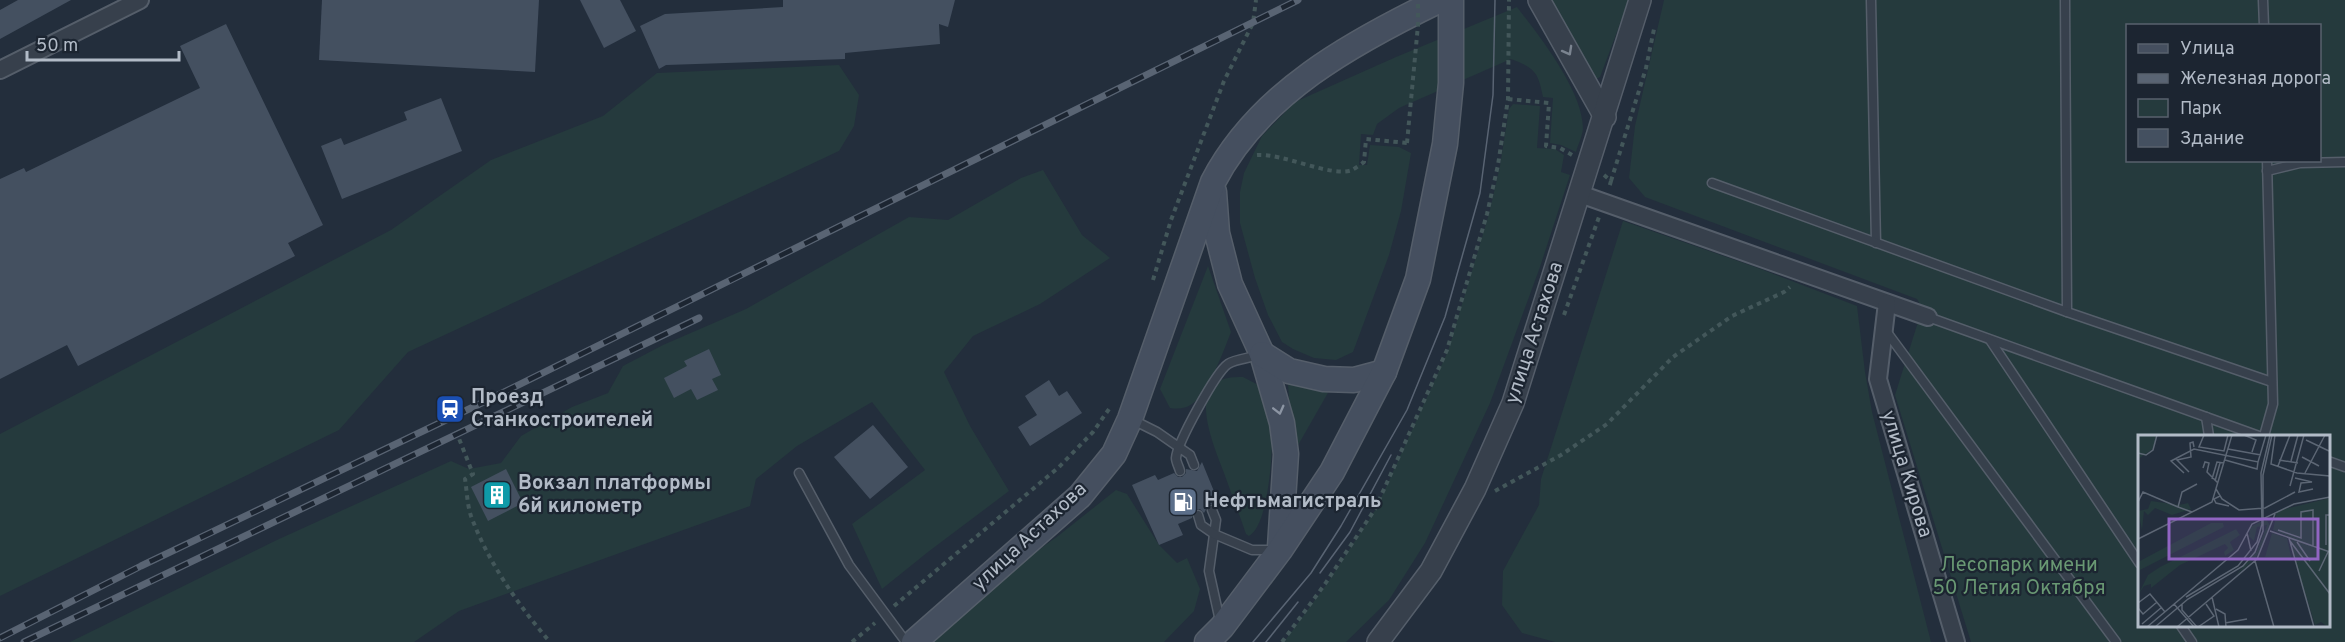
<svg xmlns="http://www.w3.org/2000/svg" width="2345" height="642" viewBox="0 0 2345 642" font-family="Overpass,sans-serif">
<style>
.green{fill:#253a3d;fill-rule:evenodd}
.building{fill:#445060}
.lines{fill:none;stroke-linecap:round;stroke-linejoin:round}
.service-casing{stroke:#555e6a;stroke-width:11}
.minor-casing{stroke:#555e6a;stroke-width:20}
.tertiary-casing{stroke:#555e6a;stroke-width:24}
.secondary-casing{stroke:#555e6a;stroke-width:27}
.path{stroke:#43575a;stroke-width:4;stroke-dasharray:4.5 4.5;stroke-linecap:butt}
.service{stroke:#37404c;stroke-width:8}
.minor{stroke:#37404c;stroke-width:16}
.tertiary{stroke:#37404c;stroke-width:21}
.secondary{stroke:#454f5f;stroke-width:24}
.tram{stroke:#596473;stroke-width:1.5}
.rail-casing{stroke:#596473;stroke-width:7}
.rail{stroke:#1c2531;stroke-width:4.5;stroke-dasharray:14;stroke-linecap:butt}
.path-bridge{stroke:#43575a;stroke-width:4;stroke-dasharray:4.5 4.5;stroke-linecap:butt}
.oneway{stroke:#7b8490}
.oneway2{stroke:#8c95a3}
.labels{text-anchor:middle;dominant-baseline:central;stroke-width:4.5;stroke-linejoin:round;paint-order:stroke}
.street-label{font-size:20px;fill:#b2bbc7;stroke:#1c2531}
.poi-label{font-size:20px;font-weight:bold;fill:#b2bbc7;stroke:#1c2531;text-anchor:start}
.park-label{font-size:20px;fill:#699873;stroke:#1c2531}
.inset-road{fill:none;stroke:#5c6674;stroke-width:1.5}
.view{fill:#9165c2;fill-opacity:0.15;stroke:#9165c2;stroke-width:3}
.inset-edge{fill:none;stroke:#b2bbc7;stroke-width:3}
</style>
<rect width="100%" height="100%" fill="#232e3c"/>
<g class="green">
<polygon points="1548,0 1629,0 1600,77 1594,80"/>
<path d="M1664,0H2345V642H1971L1895,395L1918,322L1932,324L1917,299L1645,197L1629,178L1635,126ZM2128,26H2320V160H2128ZM2140,436H2328V626H2140Z"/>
<path d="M1517,7C1540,37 1583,91 1583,129C1582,137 1578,145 1576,152L1561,145L1550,143L1553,98L1543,97C1538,72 1535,68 1511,59L1399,108L1377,124L1373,135L1361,134L1359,165H1367L1370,145L1399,147L1411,153L1401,211L1389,255L1353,352L1336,360L1314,358L1293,349L1282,342L1268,315L1255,278L1240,223V192L1244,173L1262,136L1295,102L1396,57Z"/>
<polygon points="839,65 859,95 854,126 839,151 408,352 339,430 0,596 0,434 391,230 491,160 603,116 657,73"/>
<polygon points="1513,104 1540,106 1537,148 1555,149 1564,155 1561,172 1570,175 1540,267 1490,403 1425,543 1389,600 1346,642 1284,642 1326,585 1376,509 1448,351 1489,214 1500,166 1509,109"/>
<polygon points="1043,170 1082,235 1110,258 1040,304 973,336 944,372 970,426 1009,491 928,552 882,589 852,524 925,470 872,402 797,446 756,479 750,506 459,611 414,642 70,642 279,539 451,461 469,469 501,463 521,436 572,407 608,393 623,366 663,345 746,309 909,217 948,220 1021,178"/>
<polygon points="1623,221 1758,268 1857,306 1865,372 1872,412 1931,642 1555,642 1522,633 1502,605 1503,571 1539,505 1541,479"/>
<path d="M1208,266L1231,332C1224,350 1208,394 1192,404C1185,409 1178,409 1170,408L1160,389Z"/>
<path d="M1243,377L1264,388C1267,395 1272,403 1272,410C1274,434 1271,524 1249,536L1246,534C1239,513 1231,493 1224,473C1212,441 1182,374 1243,377Z"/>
<polygon points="1292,380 1333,384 1293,454 1288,384"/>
<polygon points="1116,490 1127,494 1159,545 1177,563 1187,558 1200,589 1194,611 1164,642 927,642 1015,567 1058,536"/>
</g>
<g class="building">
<polygon points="18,0 71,0 0,39 0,10"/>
<polygon points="322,0 539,0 535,72 319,60"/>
<polygon points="580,0 620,0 636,31 604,48"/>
<polygon points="783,0 955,0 948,27 939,24 940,44 845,53 845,59 666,65 659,69 640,26 665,14 783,7"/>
<polygon points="226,24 323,225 288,243 295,256 78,366 67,345 0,379 0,179 24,168 26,172 200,88 180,46"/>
<polygon points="441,98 462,151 342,199 321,146 341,138 344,145 407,120 404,112"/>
<polygon points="709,349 721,375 712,379 718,390 697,400 691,389 674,398 664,378 687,366 684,361"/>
<polygon points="1049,380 1059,396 1067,391 1082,413 1030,446 1018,427 1037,415 1025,396"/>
<polygon points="873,425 908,467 870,499 834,457"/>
<polygon points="1202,462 1220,506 1209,504 1204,513 1200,509 1194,510 1192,518 1178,524 1183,535 1159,545 1132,485 1155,475 1158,480 1174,473 1178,477 1182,477 1186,473 1186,469 1197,471"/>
<polygon points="506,469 523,503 488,521 471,487"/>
</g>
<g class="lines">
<g class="service-casing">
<g id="service">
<polyline points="1871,0 1876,243"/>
<polyline points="2263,0 2264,26"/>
<polyline points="2267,171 2300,163 2345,162"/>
<polyline points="1712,183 2067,312 2065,0"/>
<polyline points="2067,312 2272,382"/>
<polyline points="1928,317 2259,436"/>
<polyline points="1886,331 2116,642"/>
<polyline points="1990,340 2140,564"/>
<polyline points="2206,417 2209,436"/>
<polyline points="1131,419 1157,432 1190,455 1194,465"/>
<polyline points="2264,436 2273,404 2267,160"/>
<polyline points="2328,461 2345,467"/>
<path d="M1180,471C1179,467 1176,462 1176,458C1177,443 1216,372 1228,364C1235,359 1250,358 1259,355"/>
<polyline points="799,473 849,565 906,642"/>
<polyline points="1212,510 1216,520 1209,571 1220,621"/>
<polyline points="1198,515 1201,525 1214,534 1252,550 1275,550"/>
<polyline points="2181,626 2192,642"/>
</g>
</g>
<g class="minor-casing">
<g id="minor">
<polyline points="0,70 140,0"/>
<polyline points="1580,194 1928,317"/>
<polyline points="1887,303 1878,379 1956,642"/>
</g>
</g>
<g class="tertiary-casing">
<g id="tertiary">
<polyline points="1539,0 1605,117"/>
<polyline points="1378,642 1431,571 1475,489 1513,403 1640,0"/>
</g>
</g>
<g class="secondary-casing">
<g id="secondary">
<polyline points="1214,192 1217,233 1230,284 1262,354 1282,423 1286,454 1280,547"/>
<polyline points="1262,354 1289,371 1324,379 1354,380 1384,372"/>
<path d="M914,642L1080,496L1114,454L1130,419L1213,182C1259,93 1353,42 1440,0"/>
<polyline points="1207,642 1222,627 1280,550 1332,472 1384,372 1418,279 1445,144 1451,83 1451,0"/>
</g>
</g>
<g class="path">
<polyline points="1508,99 1549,103 1546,146 1560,148 1572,155"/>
<path d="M1257,155C1283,153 1332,178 1352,170C1356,168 1361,164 1364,162L1366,139L1407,143"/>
<polyline points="1604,175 1611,181 1609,188"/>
<polyline points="1611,181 1646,68 1654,29"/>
<polyline points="1153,280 1171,220 1224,81 1253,23 1256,0"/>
<polyline points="1564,315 1599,217"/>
<path d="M456,431L473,474L465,479C467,491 467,504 471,516C488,562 518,605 550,642"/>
<polyline points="1495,491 1561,455 1607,424 1673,357 1732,316 1784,292 1790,287"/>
<polyline points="894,606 1059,467 1093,432 1109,409"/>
<polyline points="852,642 875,623"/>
<polyline points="1282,642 1325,584 1375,509 1447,350 1487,214 1498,165 1508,99 1509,0"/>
</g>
<use href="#service" class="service"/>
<use href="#minor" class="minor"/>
<use href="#tertiary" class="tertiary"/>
<use href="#secondary" class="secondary"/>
<g class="tram">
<polyline points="1320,573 1350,532 1391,455"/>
<polyline points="1253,642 1311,573 1341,526 1407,410 1445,317 1480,193 1493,95 1495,0"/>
<polyline points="1266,642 1298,602"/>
</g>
<g class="rail-casing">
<g id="rail">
<polyline points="0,638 141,566 492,398 1298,0"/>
<polyline points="24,642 699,318"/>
</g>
</g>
<use href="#rail" class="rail"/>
<polyline class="path-bridge" points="1407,143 1418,25 1418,0"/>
</g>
<defs><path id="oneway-chevron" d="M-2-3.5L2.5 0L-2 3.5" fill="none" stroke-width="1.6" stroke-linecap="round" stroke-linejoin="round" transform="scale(1.5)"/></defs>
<use class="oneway" href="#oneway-chevron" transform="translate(1568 51) rotate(61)"/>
<use class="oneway2" href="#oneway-chevron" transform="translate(1279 410) rotate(76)"/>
<defs>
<g id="station-square" transform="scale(1.5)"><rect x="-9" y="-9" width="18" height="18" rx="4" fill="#1a4fb4" stroke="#1c2531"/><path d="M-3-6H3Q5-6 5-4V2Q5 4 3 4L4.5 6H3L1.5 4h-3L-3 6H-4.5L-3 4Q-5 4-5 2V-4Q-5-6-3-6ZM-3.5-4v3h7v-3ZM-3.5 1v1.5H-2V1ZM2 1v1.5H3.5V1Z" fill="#fff"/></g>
<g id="building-square" transform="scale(1.5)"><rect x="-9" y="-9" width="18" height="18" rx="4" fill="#0f9aa8" stroke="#1c2531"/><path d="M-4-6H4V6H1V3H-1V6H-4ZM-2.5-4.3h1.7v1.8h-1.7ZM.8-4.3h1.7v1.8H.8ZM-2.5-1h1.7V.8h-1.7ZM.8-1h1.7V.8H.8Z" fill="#fff"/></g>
<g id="fuel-square" transform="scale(1.5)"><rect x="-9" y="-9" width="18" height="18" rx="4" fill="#5c6f8a" stroke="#1c2531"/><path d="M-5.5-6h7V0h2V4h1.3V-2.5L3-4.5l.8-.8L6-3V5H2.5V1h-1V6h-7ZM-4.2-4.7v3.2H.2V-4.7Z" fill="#fff"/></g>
</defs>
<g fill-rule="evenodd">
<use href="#station-square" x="450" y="409"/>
<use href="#building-square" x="497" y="495"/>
<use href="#fuel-square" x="1183" y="502"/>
</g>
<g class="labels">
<g class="street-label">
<text transform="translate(1535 333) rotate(-72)">улица Астахова</text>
<text transform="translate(1906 474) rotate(73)">улица Кирова</text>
<text transform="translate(1030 537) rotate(-43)">улица Астахова</text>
</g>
<g class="poi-label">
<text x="471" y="398">Проезд<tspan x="471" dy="23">Станкостроителей</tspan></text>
<text x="518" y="484">Вокзал платформы<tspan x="518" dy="23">6й километр</tspan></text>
<text x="1204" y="502">Нефтьмагистраль</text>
</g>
<g class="park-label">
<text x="2019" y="566">Лесопарк имени<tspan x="2019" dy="23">50 Летия Октября</tspan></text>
</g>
</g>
<g transform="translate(2138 435)">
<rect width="192" height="192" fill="#232e3c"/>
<path d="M0,0H19L15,14L0,24ZM192,63V192H190L183,187L177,190L152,109L154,103L135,95L139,76ZM13,66L41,70L50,68L53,74L34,80L17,73L10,80L6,76L4,95L0,76L10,74ZM128,84L132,90L126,109L117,124L97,141L119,116L129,90L119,92L116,106L111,101L112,92ZM73,88H85L86,92L0,136V127ZM98,94L102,100L92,107L96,115L87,121L86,117L90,113L87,109L42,130L13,153V149L6,151L0,160L10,140L22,132ZM134,98L149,103L154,126L127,122Z" fill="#253a3d"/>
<path class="inset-road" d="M66,0L61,12L86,16L90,0M106,0L118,5L114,17M137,0L133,29L159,38L192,41M168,5L191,16M90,14L123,20M0,18L8,20L15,15L19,0M164,22L181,31M87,25L119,34L120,27M141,25L160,28M153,26L160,0M140,31L152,0M65,33L67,27L71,28L69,37L80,48M51,37L39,25L53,22L52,8L55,7L56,12M46,38L33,26L56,14L120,27L128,0M167,38L187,0M157,43L174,47L163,48L161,57L175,54M74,44L79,27L86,28M77,46L82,28M152,51L166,0M78,54L84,64L101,75L127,73L157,57M82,61L76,64L78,68L91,71M0,67L5,57L40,72M54,77L40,72L44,57L59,49M140,95L163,103V77L175,75V111M132,96L192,117M109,98L113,116M151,103L176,192M0,104L74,67L94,0M152,106L192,159M159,107L172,126M188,110V80H192M117,126L136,192M181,136L190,117M48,162L100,131L119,107L124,89L123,38L132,0M74,162L81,192M0,168L12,159L27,177M36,169L56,192M44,169V175L59,192M0,173L5,179L19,167M78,174L87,179L88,192M87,188L109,184M4,189L24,172M9,192L100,115L114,89L156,69L192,62M17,192L50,164L105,131L117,117L125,96V40L134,0M39,192L119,124L137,79M60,192L76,181L68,169"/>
<path class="view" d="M31,84H180V124H31Z"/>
<rect width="192" height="192" class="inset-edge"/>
</g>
<rect x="2126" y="24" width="195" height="138" fill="#1c2531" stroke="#58616d" stroke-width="1.5"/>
<rect x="2138" y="44" width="30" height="9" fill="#454f5f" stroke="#58616d" stroke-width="1.5"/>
<text x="2180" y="54" font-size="18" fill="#b2bbc7">Улица</text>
<rect x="2138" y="74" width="30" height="9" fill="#596473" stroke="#58616d" stroke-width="1.5"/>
<text x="2180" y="84" font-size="18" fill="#b2bbc7">Железная дорога</text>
<rect x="2138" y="99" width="30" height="18" fill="#253a3d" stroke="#58616d" stroke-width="1.5"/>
<text x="2180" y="114" font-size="18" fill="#b2bbc7">Парк</text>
<rect x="2138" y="129" width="30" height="18" fill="#445060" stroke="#58616d" stroke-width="1.5"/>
<text x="2180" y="144" font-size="18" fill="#b2bbc7">Здание</text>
<path d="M27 51v9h152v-9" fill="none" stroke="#b2bbc7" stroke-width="3"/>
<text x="36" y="51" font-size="18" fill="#b2bbc7" stroke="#1c2531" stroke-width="4.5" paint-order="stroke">50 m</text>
</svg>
